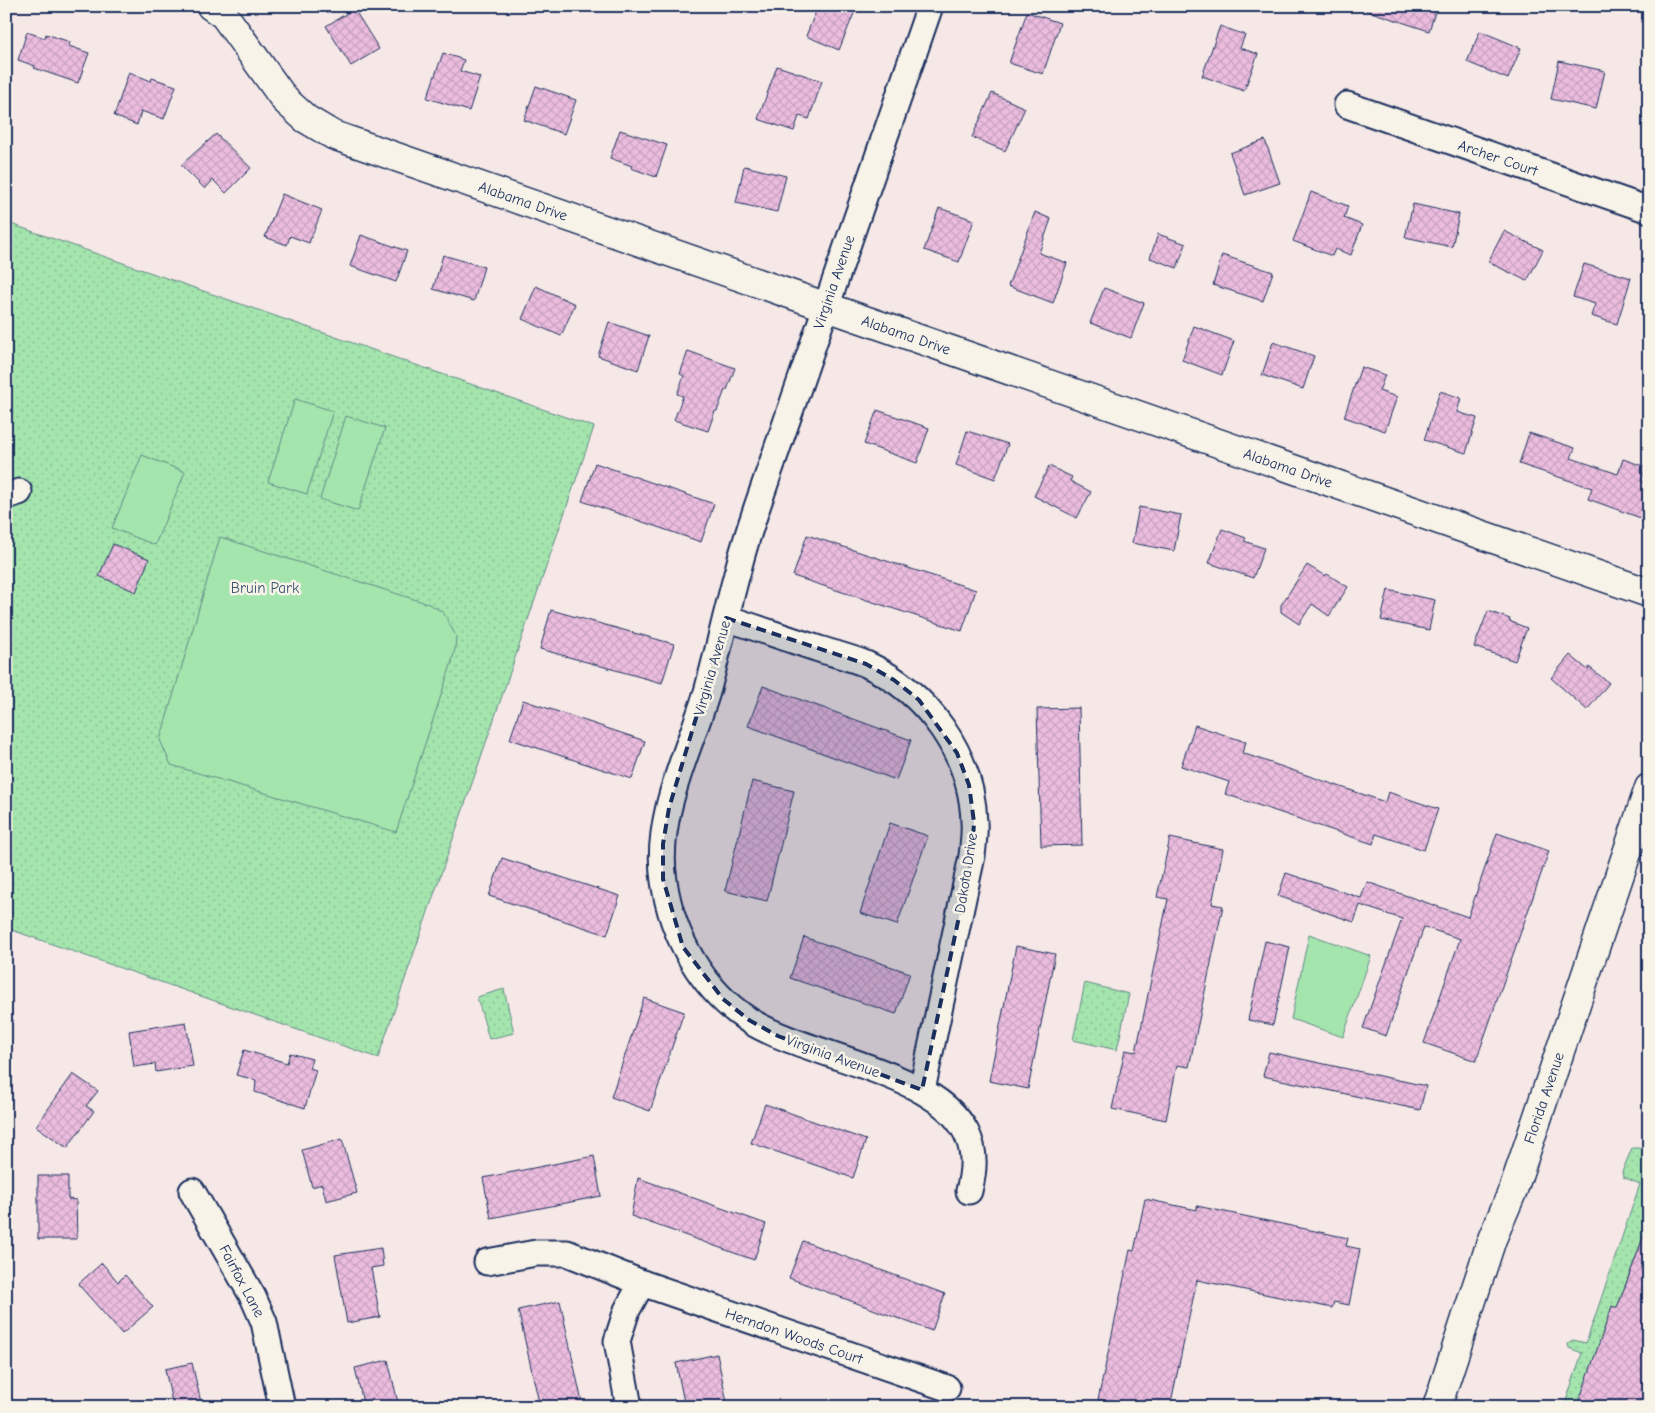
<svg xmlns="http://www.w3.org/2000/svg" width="1655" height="1413" viewBox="0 0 1655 1413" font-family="'Comic Neue',sans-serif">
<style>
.grass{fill:url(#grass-dots);stroke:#608a86}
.garden{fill:#a4e4ad;stroke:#608a86}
.building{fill:url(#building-cross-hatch);stroke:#1b2f5e}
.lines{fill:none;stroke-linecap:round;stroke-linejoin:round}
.minor-casing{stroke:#1b2f5e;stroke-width:29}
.tertiary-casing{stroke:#1b2f5e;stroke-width:31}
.minor{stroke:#f7f3e8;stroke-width:25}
.tertiary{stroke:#f7f3e8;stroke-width:28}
.marked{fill:#1b2f5e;fill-opacity:0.2;stroke:#1b2f5e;stroke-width:4;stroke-dasharray:10 6;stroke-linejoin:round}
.labels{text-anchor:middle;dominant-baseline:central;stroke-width:5;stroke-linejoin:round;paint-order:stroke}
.street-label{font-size:15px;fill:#1b2f5e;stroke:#f7f3e8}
.park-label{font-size:15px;fill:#36536e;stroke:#f7f3e8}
</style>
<defs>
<pattern id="grass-dots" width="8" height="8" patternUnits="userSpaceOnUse" patternTransform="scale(1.25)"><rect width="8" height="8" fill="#a4e4ad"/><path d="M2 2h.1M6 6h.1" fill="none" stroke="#8dc497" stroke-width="1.8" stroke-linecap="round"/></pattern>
<pattern id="building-cross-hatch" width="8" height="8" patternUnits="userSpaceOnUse" patternTransform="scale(1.25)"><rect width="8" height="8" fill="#ebbcde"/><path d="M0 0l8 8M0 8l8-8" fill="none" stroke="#c9a2c1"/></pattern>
</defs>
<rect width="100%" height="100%" fill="#f5e8e6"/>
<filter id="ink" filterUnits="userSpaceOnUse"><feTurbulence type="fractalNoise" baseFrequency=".02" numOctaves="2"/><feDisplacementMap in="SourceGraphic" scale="10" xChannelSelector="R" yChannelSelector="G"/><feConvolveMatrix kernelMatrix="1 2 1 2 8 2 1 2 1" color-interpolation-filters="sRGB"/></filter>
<g filter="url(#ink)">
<g class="grass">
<polygon points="11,224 594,427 378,1058 6,928 6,238"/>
<polygon points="1085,983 1129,994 1117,1050 1073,1040"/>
<polygon points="504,989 514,1033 489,1039 477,997"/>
<polygon points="1632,1148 1639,1148 1649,1153 1649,1222 1617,1308 1613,1307 1577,1407 1564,1407 1582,1353 1569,1348 1568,1344 1573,1340 1586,1343 1640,1184 1623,1177 1622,1172"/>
</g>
<g class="garden">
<polygon points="295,399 333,411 307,494 268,482"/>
<polygon points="346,416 385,428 358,511 320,499"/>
<polygon points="142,455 185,472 155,545 112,528"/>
<polygon points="220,537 429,604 443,612 456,636 455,649 451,665 396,832 171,765 160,740"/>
<polygon points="1309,934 1371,956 1343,1037 1291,1019"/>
</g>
<g class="building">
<polygon points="818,6 857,6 839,50 806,36"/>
<polygon points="1365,6 1437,6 1429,31 1365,10"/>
<polygon points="354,9 379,49 351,66 326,26"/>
<polygon points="1027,12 1060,23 1043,74 1009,63"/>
<polygon points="1220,26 1245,35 1240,48 1258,54 1244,91 1202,76"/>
<polygon points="1480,31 1521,48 1508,79 1467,62"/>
<polygon points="27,32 45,38 46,34 70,42 69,46 89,53 78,83 34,68 35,66 18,60"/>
<polygon points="443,53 464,60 460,71 480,77 469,111 427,98"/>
<polygon points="1559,61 1605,71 1596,109 1551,99"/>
<polygon points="777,66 822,81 809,119 799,116 794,131 758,119"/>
<polygon points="129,72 151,81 152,78 176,86 164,119 141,111 137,125 114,116"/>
<polygon points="536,86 576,100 564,134 524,120"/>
<polygon points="992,93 1025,108 1005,151 972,137"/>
<polygon points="620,130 667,145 656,177 631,168 632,166 610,158"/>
<polygon points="216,134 251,168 226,193 213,180 205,189 181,165"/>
<polygon points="1265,140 1280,183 1245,195 1230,153"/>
<polygon points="744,166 786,176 777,212 736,203"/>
<polygon points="1311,192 1348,206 1344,218 1362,225 1351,255 1335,249 1332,256 1293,241"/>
<polygon points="282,194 322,210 309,243 290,236 287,245 265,237"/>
<polygon points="1413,204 1459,214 1452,247 1405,237"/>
<polygon points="939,208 974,220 959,262 924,250"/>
<polygon points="1035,212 1051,219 1039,253 1067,263 1053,303 1008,286"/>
<polygon points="1504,231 1543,250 1527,281 1488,262"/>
<polygon points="1158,234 1186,244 1177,268 1150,258"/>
<polygon points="361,235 407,251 396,282 350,266"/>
<polygon points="443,255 484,267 474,301 433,289"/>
<polygon points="1222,255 1273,272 1263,301 1213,285"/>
<polygon points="1584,264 1631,278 1617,324 1591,316 1595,304 1573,297"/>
<polygon points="536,286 575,304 561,336 522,319"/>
<polygon points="1104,288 1144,303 1131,338 1090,323"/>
<polygon points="609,322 649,336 638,370 598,356"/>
<polygon points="1194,326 1234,341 1222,375 1182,360"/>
<polygon points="1273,342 1314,356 1303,389 1262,375"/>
<polygon points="688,351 735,368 727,390 725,390 717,411 715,411 708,431 674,420 683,396 677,394 684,376 680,374"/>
<polygon points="1361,367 1385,375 1379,391 1397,397 1385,431 1344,417"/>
<polygon points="1440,391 1461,398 1457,412 1477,418 1466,453 1424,440"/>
<polygon points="877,410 929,428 917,463 864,444"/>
<polygon points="967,431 1008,444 995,479 956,465"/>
<polygon points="1529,433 1575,448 1571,458 1618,474 1623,459 1646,467 1641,481 1649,484 1649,521 1588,499 1592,488 1519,464"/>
<polygon points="595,463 714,504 701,542 582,501"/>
<polygon points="1049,466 1072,477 1070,481 1091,492 1077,518 1034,496"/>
<polygon points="1139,507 1181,515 1174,551 1132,543"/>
<polygon points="1222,529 1246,538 1244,541 1264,548 1253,578 1209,563"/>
<polygon points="807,535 976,590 962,631 793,576"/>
<polygon points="113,544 149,559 136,592 99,576"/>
<polygon points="1307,565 1325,576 1327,574 1348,587 1329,616 1312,604 1299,624 1281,612 1281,605"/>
<polygon points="1388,590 1435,600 1429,630 1381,620"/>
<polygon points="551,610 674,644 662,683 540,649"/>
<polygon points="1488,611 1510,619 1509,621 1527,628 1515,661 1474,647"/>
<polygon points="1570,655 1588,670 1589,667 1609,683 1587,710 1551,678"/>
<polygon points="763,686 911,740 896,780 748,726"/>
<polygon points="523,700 645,741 632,779 510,739"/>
<polygon points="1079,708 1082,845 1041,846 1037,709"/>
<polygon points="1195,725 1246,742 1242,753 1385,802 1388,792 1438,809 1424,850 1376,834 1373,844 1225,794 1229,782 1181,766"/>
<polygon points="752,781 794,791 767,901 725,891"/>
<polygon points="890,823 928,836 897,925 860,913"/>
<polygon points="1497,833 1549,851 1476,1061 1424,1043 1460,939 1424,927 1386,1036 1363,1028 1402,919 1360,905 1354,922 1278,896 1286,873 1361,898 1367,882 1468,917"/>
<polygon points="1170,838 1223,849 1212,904 1223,906 1189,1067 1177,1065 1166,1120 1112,1109 1125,1050 1136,1052 1168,899 1157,897"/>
<polygon points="502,858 620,896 607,935 489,896"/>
<polygon points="804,937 910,973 896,1014 790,978"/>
<polygon points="1265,941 1290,947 1273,1025 1248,1020"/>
<polygon points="1016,946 1055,954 1028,1089 989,1081"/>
<polygon points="644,998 684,1012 650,1111 611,1097"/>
<polygon points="186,1022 193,1066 156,1072 155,1064 134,1067 129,1031"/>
<polygon points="244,1050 287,1063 290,1053 312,1059 309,1068 316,1070 305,1108 255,1092 256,1080 236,1075"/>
<polygon points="1269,1052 1426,1086 1420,1110 1263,1076"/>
<polygon points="73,1074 98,1091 86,1106 94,1111 67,1148 36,1126"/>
<polygon points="765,1104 866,1140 853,1178 751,1143"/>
<polygon points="342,1139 357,1193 326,1201 322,1184 312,1187 302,1150"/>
<polygon points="594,1156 601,1196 491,1218 483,1178"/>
<polygon points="38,1176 68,1176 68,1199 76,1200 77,1239 38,1239"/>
<polygon points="638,1178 766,1224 754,1260 631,1216"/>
<polygon points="1145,1199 1197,1210 1197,1206 1348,1238 1346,1246 1360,1249 1349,1305 1334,1302 1332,1308 1197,1280 1170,1407 1106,1407 1107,1401 1098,1400 1130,1250 1134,1251"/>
<polygon points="1646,1230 1649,1231 1649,1399 1646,1407 1577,1407 1612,1306 1617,1308"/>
<polygon points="803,1241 945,1294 932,1331 789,1278"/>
<polygon points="381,1248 383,1266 371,1268 380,1317 347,1323 335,1255"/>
<polygon points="102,1263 118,1282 125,1275 153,1307 122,1334 78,1284"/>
<polygon points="560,1301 583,1407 540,1407 518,1310"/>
<polygon points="717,1354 728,1407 685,1407 676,1363"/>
<polygon points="388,1360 399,1407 364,1407 355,1368"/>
<polygon points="192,1363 202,1407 173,1407 165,1369"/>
</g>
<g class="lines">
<g class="minor-casing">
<g id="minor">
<path d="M930,6L757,507C750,528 743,549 738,570C727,610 718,652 707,692C689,751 654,817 664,881C672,936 702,990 750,1021C808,1057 935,1071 966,1132C976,1152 974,1171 969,1191"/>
<polyline points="1347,105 1649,210"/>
<polyline points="6,496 19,492"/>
<path d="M726,618C757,628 788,639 819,649C835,654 851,658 866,664C927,692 972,754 974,822C975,833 973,845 972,856L922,1090"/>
<polyline points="192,1191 253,1297 264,1322 282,1407"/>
<polyline points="487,1262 536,1253 567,1253 642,1283 947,1388"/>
<polyline points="629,1407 617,1341 627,1310 642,1283"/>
</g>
</g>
<g class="tertiary-casing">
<g id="tertiary">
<polyline points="211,6 224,15 285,100 306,119 333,135 1649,593"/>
<polyline points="1437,1407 1492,1239 1513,1190 1649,788"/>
</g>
</g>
<use href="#minor" class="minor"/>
<use href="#tertiary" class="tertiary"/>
</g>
</g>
<path class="marked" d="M726,618L866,664L894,680L919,700L957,753L969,785L974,822L972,856L922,1090L778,1036L749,1020L723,999L683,947L663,879V844L669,808Z"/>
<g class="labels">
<g class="street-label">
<text transform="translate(1498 158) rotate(19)">Archer Court</text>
<text transform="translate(523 201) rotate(19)">Alabama Drive</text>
<text transform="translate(834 282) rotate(-71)">Virginia Avenue</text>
<text transform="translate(906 335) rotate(19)">Alabama Drive</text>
<text transform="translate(1288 468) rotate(19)">Alabama Drive</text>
<text transform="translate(712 668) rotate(-74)">Virginia Avenue</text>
<text transform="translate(966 873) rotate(-81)">Dakota Drive</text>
<text transform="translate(833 1056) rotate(20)">Virginia Avenue</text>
<text transform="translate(1544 1098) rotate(-71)">Florida Avenue</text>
<text transform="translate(242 1281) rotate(62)">Fairfax Lane</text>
<text transform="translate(794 1336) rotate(19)">Herndon Woods Court</text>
</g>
<g class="park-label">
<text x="265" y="588">Bruin Park</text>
</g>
</g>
<rect width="1655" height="1413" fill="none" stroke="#f7f3e8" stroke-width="25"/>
<rect x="12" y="12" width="1630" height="1388" fill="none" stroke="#1b2f5e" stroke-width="2" filter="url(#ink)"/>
</svg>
